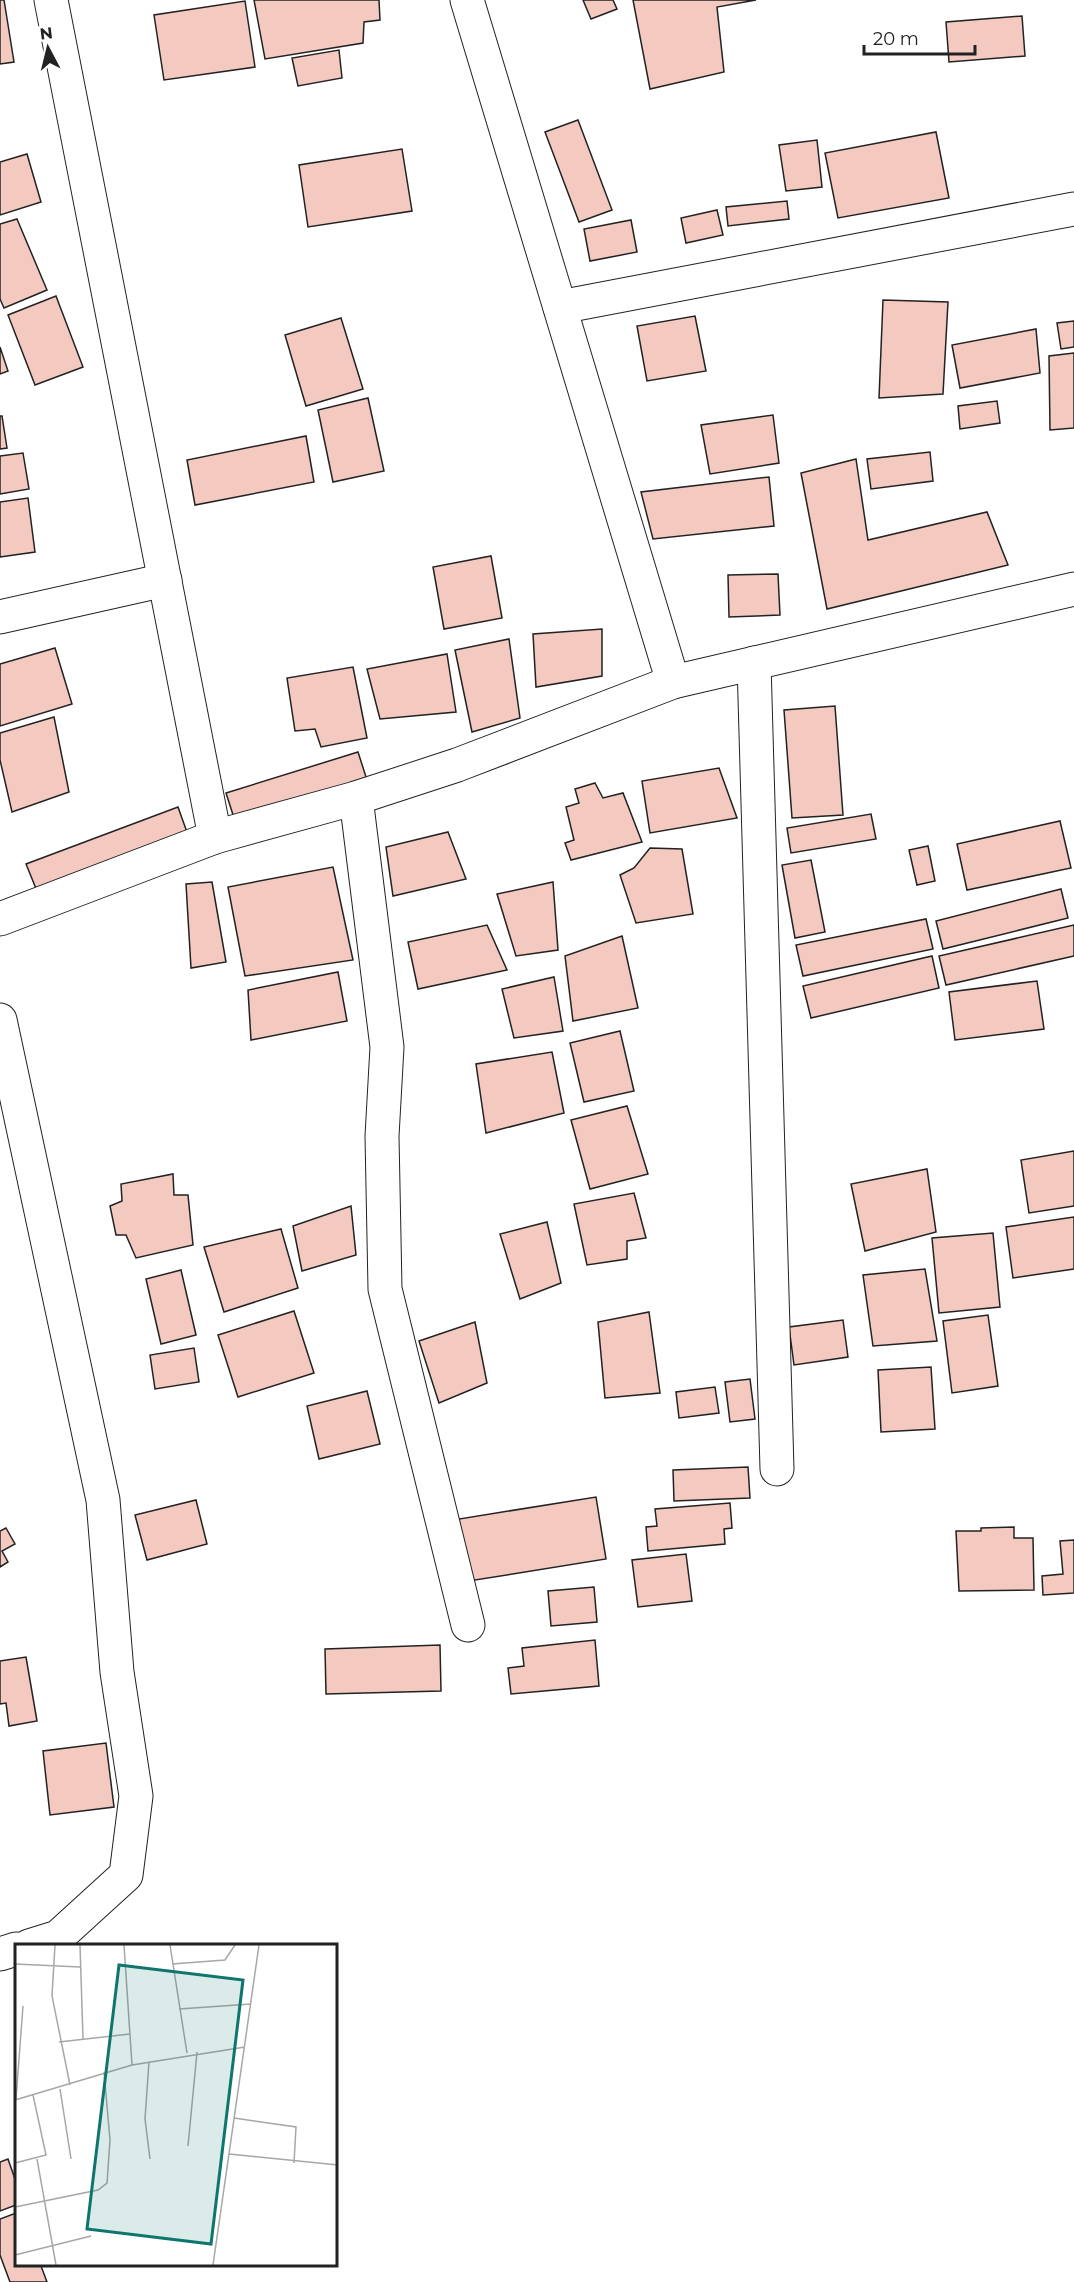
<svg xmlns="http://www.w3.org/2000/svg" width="1074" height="2282" viewBox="0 0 1074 2282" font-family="Montserrat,sans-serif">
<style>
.building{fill:#f3c9c0;stroke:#222;stroke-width:1.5}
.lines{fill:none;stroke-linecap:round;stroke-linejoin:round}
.street-casing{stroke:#222;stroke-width:35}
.street{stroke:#fff;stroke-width:33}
.inset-road{fill:none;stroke:#a7a7a7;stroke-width:1.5}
.view{fill:#0f766e;fill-opacity:0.15;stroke:#0f766e;stroke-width:3}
.inset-edge{fill:none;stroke:#222;stroke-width:3}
</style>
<rect width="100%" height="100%" fill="#fff"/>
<g class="building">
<polygon points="0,0 4,0 14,62 0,64"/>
<polygon points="254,0 379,0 380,20 364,22 363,43 265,59"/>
<polygon points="583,0 613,0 617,9 591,19"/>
<polygon points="633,0 756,0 717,7 724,72 650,89"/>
<polygon points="245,1 255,67 164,80 154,15"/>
<polygon points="1022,16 1025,56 949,62 946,22"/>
<polygon points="339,50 342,78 298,86 292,58"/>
<polygon points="578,120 612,210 579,222 545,132"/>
<polygon points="936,132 949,198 838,218 825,153"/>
<polygon points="817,140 822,187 786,191 779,145"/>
<polygon points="402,149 412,211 308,227 299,165"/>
<polygon points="27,154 41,202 0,215 0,162"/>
<polygon points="787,201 789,219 728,226 726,207"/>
<polygon points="717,210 723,235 686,243 681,218"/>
<polygon points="17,219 47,290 4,308 0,299 0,224"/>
<polygon points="631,220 637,252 590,261 584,229"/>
<polygon points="56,296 83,367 35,385 8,315"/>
<polygon points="883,300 948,302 943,394 879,398"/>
<polygon points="695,316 706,371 647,381 637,326"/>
<polygon points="341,318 363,389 306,406 285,335"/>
<polygon points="1074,321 1074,347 1061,349 1057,323"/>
<polygon points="1036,329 1040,373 960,388 952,345"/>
<polygon points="0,347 8,371 0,374"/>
<polygon points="1074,353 1074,428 1050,430 1049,356"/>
<polygon points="368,398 384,471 333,482 318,410"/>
<polygon points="997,401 1000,423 960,429 958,406"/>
<polygon points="773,415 779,463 710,474 701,425"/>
<polygon points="0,416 2,416 7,448 0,449"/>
<polygon points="306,436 314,482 195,505 187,460"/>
<polygon points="930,452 933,481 871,489 867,459"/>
<polygon points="23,453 29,489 0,494 0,456"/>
<polygon points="856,459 868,540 987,512 1008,565 827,609 801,473"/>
<polygon points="769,477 774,526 653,539 641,492"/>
<polygon points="28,498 35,552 0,557 0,502"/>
<polygon points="491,556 502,618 444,629 433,567"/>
<polygon points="778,574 780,615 729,617 728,575"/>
<polygon points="602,629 602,676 536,687 533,634"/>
<polygon points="509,639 520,718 472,732 455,650"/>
<polygon points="55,648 72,704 0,726 0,664"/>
<polygon points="447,654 456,712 380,719 367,669"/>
<polygon points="353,667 367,738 321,747 315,729 295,731 287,678"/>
<polygon points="835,706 843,815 792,818 784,710"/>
<polygon points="54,717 69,792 12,812 0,760 0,733"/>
<polygon points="358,752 367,780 235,821 226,793"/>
<polygon points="719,768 737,818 650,833 642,781"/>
<polygon points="595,783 603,798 623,793 642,842 571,860 565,843 574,840 566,807 579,803 575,789"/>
<polygon points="178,807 188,835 37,891 26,864"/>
<polygon points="871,814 876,839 791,853 787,828"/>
<polygon points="1060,821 1071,868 967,890 957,844"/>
<polygon points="448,832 466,879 393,896 386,847"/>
<polygon points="928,846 935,881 917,885 909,850"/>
<polygon points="650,848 682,849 693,914 636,923 620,875 634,868"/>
<polygon points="811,860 825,932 795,938 782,865"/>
<polygon points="333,867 353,960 245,976 228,887"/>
<polygon points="212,882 226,962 191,968 186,884"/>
<polygon points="553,882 558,950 516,956 497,894"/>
<polygon points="1061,889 1068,918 943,949 936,921"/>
<polygon points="926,919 933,949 803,976 796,945"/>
<polygon points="487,925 507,970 418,989 408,942"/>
<polygon points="1074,925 1074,956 946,985 939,956"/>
<polygon points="622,936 638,1008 573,1021 565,956"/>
<polygon points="932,956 939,988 811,1018 803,986"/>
<polygon points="338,972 347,1021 251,1040 248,990"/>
<polygon points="554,977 563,1031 514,1038 502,989"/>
<polygon points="1037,981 1044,1029 955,1040 949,992"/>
<polygon points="620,1031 634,1091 584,1102 570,1043"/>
<polygon points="552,1052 564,1113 486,1133 476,1064"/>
<polygon points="627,1106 648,1174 590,1189 571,1120"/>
<polygon points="1074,1151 1074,1206 1029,1213 1021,1160"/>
<polygon points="927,1169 936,1232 865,1251 851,1184"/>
<polygon points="173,1174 174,1195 188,1195 193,1245 136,1258 126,1235 116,1235 110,1206 122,1201 121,1184"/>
<polygon points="634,1193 646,1238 627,1241 627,1259 587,1265 574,1204"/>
<polygon points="351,1206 356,1255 302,1271 293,1226"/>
<polygon points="1074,1217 1074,1269 1013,1278 1006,1227"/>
<polygon points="547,1222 561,1283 520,1299 500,1234"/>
<polygon points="281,1229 298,1288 224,1312 204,1247"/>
<polygon points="993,1233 1000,1307 939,1313 932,1238"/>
<polygon points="925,1269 937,1341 873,1346 863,1275"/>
<polygon points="181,1270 196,1335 161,1344 146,1279"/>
<polygon points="294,1311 314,1373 238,1397 218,1335"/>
<polygon points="649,1312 660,1393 605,1398 598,1322"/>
<polygon points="988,1315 998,1386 952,1393 943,1321"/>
<polygon points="843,1320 848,1357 794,1365 789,1327"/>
<polygon points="475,1322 487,1383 439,1403 419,1341"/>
<polygon points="194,1348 199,1382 155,1389 150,1355"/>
<polygon points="931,1367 935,1429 881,1432 878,1370"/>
<polygon points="750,1379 755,1419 730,1422 725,1382"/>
<polygon points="715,1387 719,1413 679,1418 676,1392"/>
<polygon points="367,1391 380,1444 319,1459 307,1406"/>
<polygon points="748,1467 750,1498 674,1501 673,1470"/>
<polygon points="596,1497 606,1559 469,1581 459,1519"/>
<polygon points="196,1500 207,1544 147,1560 135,1515"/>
<polygon points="730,1503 732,1528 724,1529 725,1544 648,1551 646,1527 657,1526 655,1509"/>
<polygon points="1014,1527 1014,1538 1033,1538 1034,1590 959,1591 956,1531 981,1531 981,1528"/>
<polygon points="6,1528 15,1544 2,1551 8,1562 0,1567 0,1531"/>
<polygon points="1074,1540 1074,1593 1043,1595 1042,1576 1063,1574 1060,1541"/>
<polygon points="686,1554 692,1601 638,1607 632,1560"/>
<polygon points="594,1587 597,1622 551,1626 548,1591"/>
<polygon points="595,1640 599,1686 511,1694 508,1668 524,1666 522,1648"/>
<polygon points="440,1645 441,1691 326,1694 325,1649"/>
<polygon points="26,1657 37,1721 9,1726 6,1703 0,1704 0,1661"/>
<polygon points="106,1743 114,1807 50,1815 43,1751"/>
<polygon points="8,2159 16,2182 16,2205 0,2211 0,2162"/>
<polygon points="16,2213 16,2266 41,2266 47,2282 10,2282 0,2255 0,2219"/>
</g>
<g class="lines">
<g class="street-casing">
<g id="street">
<polyline points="51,0 215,837"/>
<polyline points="467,0 673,682"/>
<polyline points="560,307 1074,209"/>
<polyline points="0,617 165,580"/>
<polyline points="754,663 777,1469"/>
<polyline points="356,798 387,1047 382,1136 385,1289 468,1625"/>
<polyline points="0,919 215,837 356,798 457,765 673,682 1074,589"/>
<polyline points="0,1020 103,1500 117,1672 136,1796 126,1875 58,1937 29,1946"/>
<polyline points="0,1954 16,1949"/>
</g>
</g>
<use href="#street" class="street"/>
</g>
<g transform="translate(15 1944)">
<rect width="322" height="322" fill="#fff"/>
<path class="inset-road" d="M40,1L37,52L55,141M65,1L68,95M109,1L117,121M155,1L172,109M0,20L65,23M157,20L210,16L220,1M164,65L236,60M44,98L115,90M134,118L130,175L135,215M45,145L56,215M1,155L8,62M0,156L117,121L230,103M219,174L281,183L279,219M173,202L182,108M214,210L323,221M22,215L41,321M0,219L31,211L18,151M0,263L83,246L92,239L95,196L89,128M0,311L76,292M198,321L244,1"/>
<path class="view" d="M104,21L228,36L196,300L72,285Z"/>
<rect width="322" height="322" class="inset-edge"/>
</g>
<g transform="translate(48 48) rotate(353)" stroke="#ffffff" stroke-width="4.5" paint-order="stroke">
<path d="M0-4.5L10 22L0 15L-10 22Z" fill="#222222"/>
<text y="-9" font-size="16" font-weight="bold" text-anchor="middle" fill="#222222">N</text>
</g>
<path d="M864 45v9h111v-9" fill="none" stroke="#222222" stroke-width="3"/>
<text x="873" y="45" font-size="18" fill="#222222" stroke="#ffffff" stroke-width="4.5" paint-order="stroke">20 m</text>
</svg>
